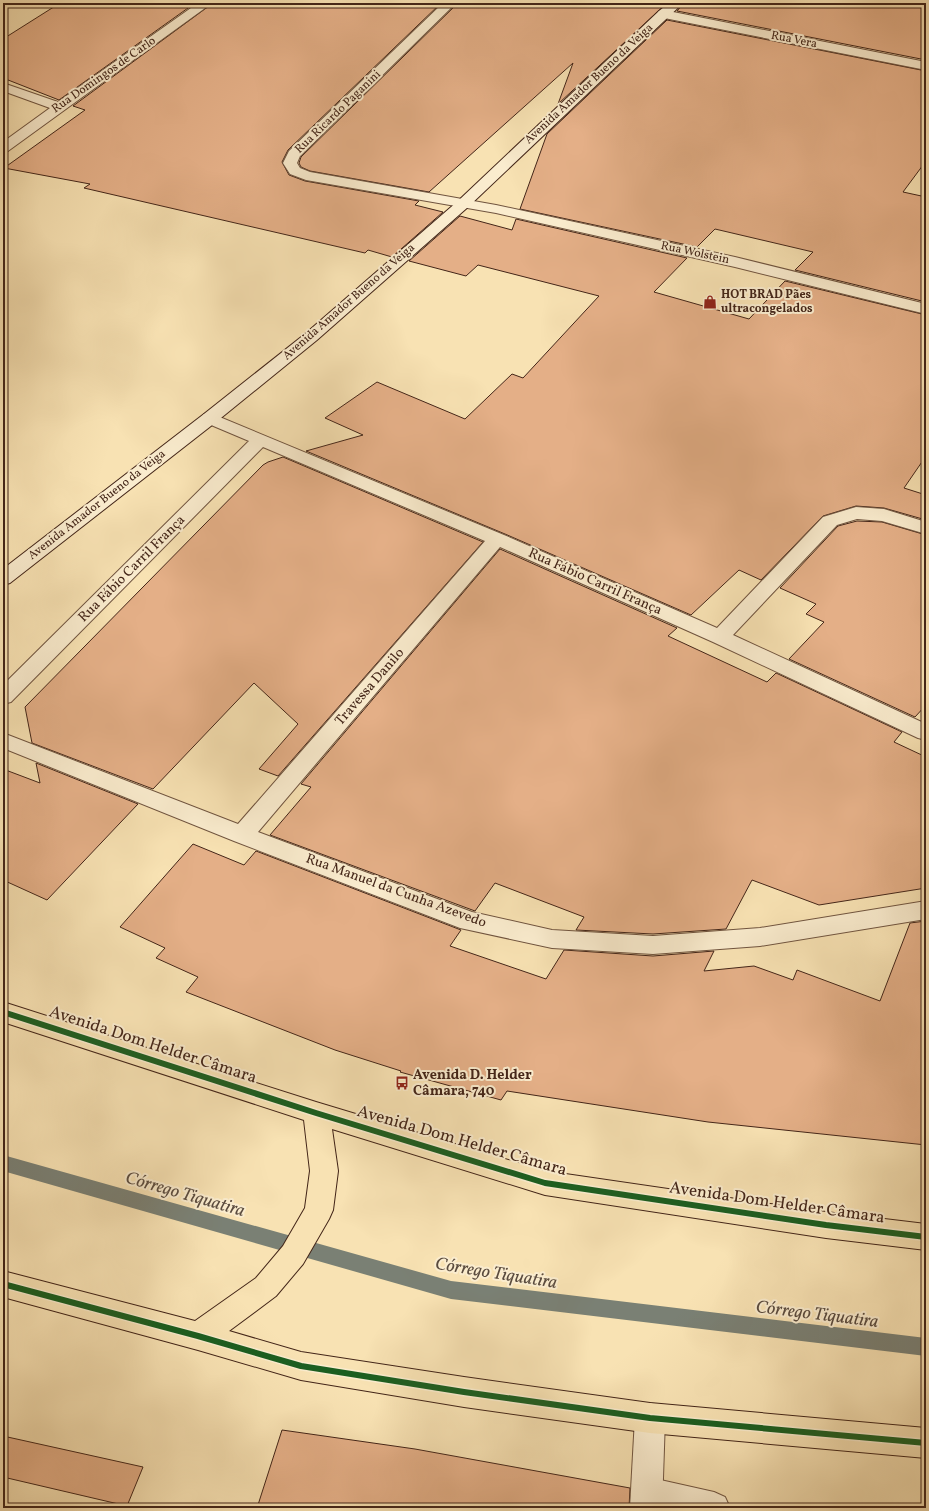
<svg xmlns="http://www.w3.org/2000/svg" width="929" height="1511" viewBox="0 0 929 1511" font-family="Vollkorn,serif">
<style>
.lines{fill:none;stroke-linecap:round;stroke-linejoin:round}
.stream{fill:#7a8074;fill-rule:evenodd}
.building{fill:#e4af87;stroke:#432518}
.service-casing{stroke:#70543f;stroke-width:2}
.minor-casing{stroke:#70543f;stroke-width:2}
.secondary-casing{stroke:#432518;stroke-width:2}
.primary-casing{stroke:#432518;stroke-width:2}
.service{fill:#faecce;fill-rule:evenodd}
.minor{fill:#faecce;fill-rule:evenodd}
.secondary{fill:#faecce;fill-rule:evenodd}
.primary{fill:#f8e2b3;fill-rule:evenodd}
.cycleway-casing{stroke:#faecce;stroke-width:9}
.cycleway{stroke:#1b5e20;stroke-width:6}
.labels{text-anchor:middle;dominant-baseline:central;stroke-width:4;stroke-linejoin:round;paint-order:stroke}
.far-street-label{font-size:12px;fill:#432518;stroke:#faecce}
.far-poi-label{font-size:12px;font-weight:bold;fill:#432518;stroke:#faecce;text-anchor:start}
.street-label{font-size:14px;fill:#432518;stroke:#faecce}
.poi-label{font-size:14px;font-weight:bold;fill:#432518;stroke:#faecce;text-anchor:start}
.near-street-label{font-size:17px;fill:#432518;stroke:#faecce}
.near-water-label{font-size:18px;font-style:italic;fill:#5a4b3e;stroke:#faecce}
</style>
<rect width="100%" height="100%" fill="#f8e2b3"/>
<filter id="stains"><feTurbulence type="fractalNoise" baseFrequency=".005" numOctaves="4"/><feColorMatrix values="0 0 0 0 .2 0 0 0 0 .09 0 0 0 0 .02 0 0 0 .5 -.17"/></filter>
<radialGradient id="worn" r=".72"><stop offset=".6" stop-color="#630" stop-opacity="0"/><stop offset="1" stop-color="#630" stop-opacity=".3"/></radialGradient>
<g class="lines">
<polygon class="stream" points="3,1155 451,1281 926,1338 926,1356 451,1299 3,1171"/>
</g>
<g class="building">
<polygon points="60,3 195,3 59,100 3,78 3,39"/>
<polygon points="213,3 441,3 288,150 282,162 289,175 305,181 419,201 415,205 443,212 392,257 368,250 365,253 84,188 90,184 4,168 85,110 73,106"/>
<polygon points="458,3 667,3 558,104 573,63 429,192 310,171 301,167 299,163 301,157"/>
<polygon points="684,3 926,3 926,60 677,11"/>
<polygon points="667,20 926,71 926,161 903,192 926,197 926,302 795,270 813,252 715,229 697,247 520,209 547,134"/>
<polygon points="460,216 512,230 516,219 687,258 654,292 749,319 785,281 926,315 926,456 904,488 926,495 926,520 884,508 856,506 823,516 761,580 739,570 691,615 505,534 306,451 363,435 325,418 377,382 465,419 512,374 523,378 599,296 478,265 466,276 409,261"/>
<polygon points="283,457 483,542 278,776 259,769 298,724 254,683 153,789 32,743 25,707 263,465 268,462"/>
<polygon points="857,521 882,522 926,535 926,705 915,717 789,659 824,622 806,614 816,604 780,588 838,526"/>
<polygon points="500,549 677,628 668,636 767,682 776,673 902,732 894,742 926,757 926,888 819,905 752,880 726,929 653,934 576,930 584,917 495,883 475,911 270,835 311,787 301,784"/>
<polygon points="36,763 138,804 47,900 3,880 3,769 40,783"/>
<polygon points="193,844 244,865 256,851 461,930 450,946 546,979 564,950 653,956 714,951 704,971 754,966 793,980 797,970 880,1001 910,923 926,921 926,1145 708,1122 507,1091 501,1100 400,1072 401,1071 335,1050 186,992 198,977 156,958 165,948 120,927"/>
<polygon points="282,1430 415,1449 630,1488 629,1508 257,1508"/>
<polygon points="3,1436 143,1467 127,1506 3,1477"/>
</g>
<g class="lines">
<g class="service-casing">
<polygon id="service" points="647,1477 714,1492 725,1497 730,1508 645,1508 636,1504 631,1493 636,1482"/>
</g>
<g class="minor-casing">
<g id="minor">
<polygon points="198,3 212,3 8,151 3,152 3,142 50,108 3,91 3,83 58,102"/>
<polygon points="443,3 456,3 300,156 297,163 300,168 310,172 496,205 735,257 926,304 926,314 735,267 496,213 306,180 290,174 283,163 289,151"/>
<polygon points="663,10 926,62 926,70 659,17 657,14 659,11"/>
<polygon points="210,413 504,535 717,628 823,517 856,507 884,509 926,522 926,534 882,521 857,519 837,525 733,635 926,724 926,740 918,738 713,642 500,547 258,832 472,912 552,930 653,936 760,928 926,901 926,919 760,946 653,954 552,948 460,928 234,841 3,748 3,733 238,824 485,541 263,447 11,702 3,704 3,685 249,441 204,422 201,418 204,414"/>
<polygon points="650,1403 661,1407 665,1418 662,1508 630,1508 635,1418 639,1407"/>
</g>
</g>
<g class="secondary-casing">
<polygon id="secondary" points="669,3 683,3 468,207 317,340 216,422 10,583 3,585 3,569 204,414 305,334 458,201 659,11"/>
</g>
<g class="primary-casing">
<polygon id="primary" points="3,1002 316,1102 545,1171 826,1212 926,1224 926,1250 826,1238 545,1195 332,1129 338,1171 333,1210 329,1219 303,1264 276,1296 229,1331 301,1352 464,1377 650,1403 926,1428 926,1458 650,1433 464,1407 301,1380 198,1350 3,1297 3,1271 195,1321 256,1278 283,1246 305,1208 310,1171 304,1120 3,1022"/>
</g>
<use href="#service" class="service"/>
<use href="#minor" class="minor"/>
<use href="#secondary" class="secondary"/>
<use href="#primary" class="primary"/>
<g class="cycleway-casing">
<g id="cycleway">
<polyline points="3,1012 316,1113 545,1183 826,1225 926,1237"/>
<polyline points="3,1284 198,1336 301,1366 464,1392 650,1418 926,1443"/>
</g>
</g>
<use href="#cycleway" class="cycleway"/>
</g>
<defs>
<g id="shop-bare" transform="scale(1.08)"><path d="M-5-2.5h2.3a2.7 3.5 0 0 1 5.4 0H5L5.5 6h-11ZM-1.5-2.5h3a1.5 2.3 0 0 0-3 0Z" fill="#8f2418" stroke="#faecce" stroke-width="2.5" paint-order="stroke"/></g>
<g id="bus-bare" transform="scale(1.08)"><path d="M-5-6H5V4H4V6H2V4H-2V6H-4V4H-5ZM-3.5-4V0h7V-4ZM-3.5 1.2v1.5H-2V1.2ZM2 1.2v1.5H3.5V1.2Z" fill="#8f2418" stroke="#faecce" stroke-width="2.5" paint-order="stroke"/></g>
</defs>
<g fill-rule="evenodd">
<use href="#shop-bare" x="710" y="302"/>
<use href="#bus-bare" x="402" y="1083"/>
</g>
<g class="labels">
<g class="far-street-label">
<text transform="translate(794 40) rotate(11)">Rua Vera</text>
<text transform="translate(104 75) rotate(-35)">Rua Domingos de Carlo</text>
<text transform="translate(589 84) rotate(-43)">Avenida Amador Bueno da Veiga</text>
<text transform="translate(338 112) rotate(-44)">Rua Ricardo Paganini</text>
<text transform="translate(695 253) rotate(12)">Rua Wolstein</text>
<text transform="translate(349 302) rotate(-41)">Avenida Amador Bueno da Veiga</text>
<text transform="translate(97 505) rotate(-38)">Avenida Amador Bueno da Veiga</text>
</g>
<g class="far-poi-label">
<text x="721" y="295">HOT BRAD Pães<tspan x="721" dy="14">ultracongelados</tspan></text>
</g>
<g class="street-label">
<text transform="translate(132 569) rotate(-45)">Rua Fábio Carril França</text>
<text transform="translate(595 582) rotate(24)">Rua Fábio Carril França</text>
<text transform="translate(370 687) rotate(-49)">Travessa Danilo</text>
<text transform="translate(396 891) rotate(20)">Rua Manuel da Cunha Azevedo</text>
</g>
<g class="poi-label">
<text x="413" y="1075">Avenida D. Helder<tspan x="413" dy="16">Câmara, 740</tspan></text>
</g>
<g class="near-street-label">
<text transform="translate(153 1045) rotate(18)">Avenida Dom Helder Câmara</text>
<text transform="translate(462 1141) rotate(16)">Avenida Dom Helder Câmara</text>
<text transform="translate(777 1203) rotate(8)">Avenida Dom Helder Câmara</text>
</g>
<g class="near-water-label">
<text transform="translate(185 1195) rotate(16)">Córrego Tiquatira</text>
<text transform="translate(496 1274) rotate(9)">Córrego Tiquatira</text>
<text transform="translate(817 1315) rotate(7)">Córrego Tiquatira</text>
</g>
</g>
<rect width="929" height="1511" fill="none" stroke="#f8e2b3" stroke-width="16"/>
<rect x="4" y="4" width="921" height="1503" fill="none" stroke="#432518" stroke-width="2"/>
<rect x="8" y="8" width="913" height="1495" fill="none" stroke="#432518"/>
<rect width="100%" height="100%" filter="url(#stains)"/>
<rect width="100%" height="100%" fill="url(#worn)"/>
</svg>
